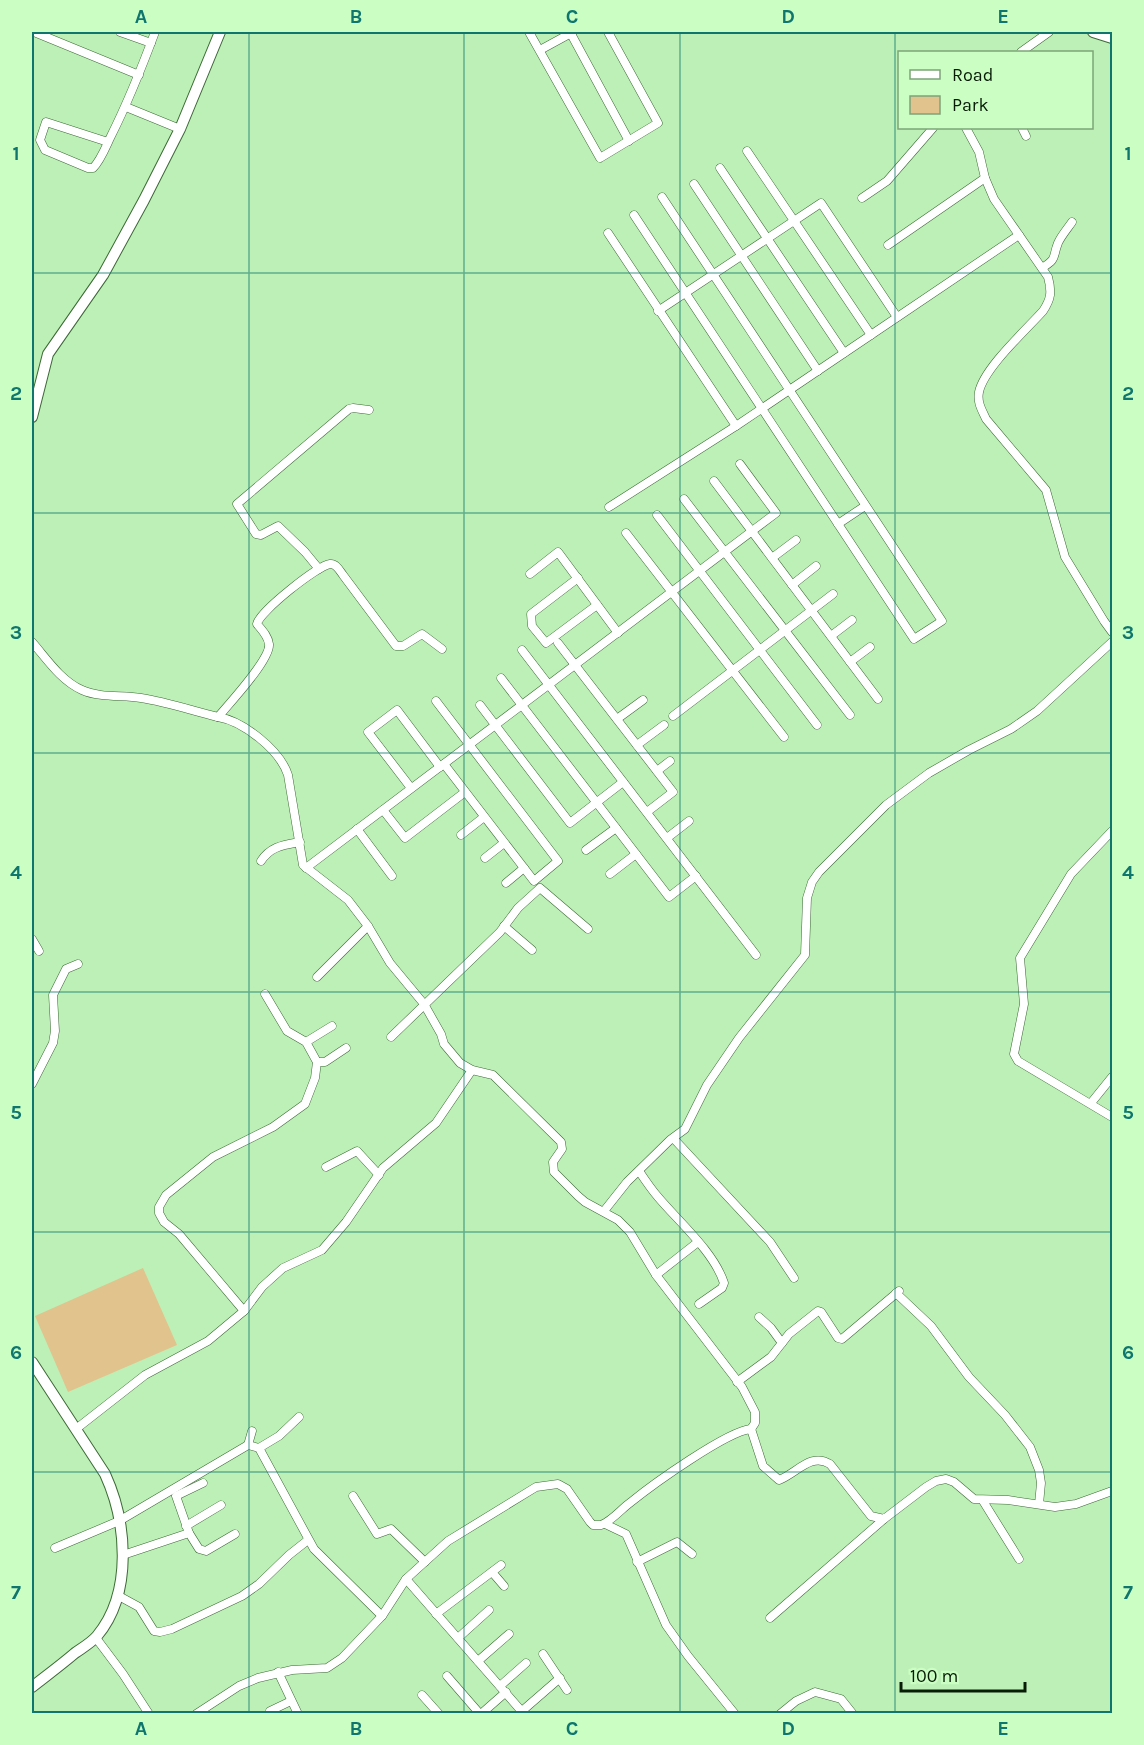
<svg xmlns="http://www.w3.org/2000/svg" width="1144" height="1745" viewBox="0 0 1144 1745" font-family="Karla,sans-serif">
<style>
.green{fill:#e1c38e}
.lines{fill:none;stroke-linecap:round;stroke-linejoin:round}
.street-casing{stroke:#3c6936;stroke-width:9}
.secondary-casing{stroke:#3c6936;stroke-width:12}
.street{stroke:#fff;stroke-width:8}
.secondary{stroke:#fff;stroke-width:10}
.grid{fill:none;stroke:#0f766e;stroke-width:1.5;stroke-opacity:0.55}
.neatline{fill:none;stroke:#0f766e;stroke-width:2}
.grid-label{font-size:20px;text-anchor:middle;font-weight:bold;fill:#0f766e}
</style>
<rect width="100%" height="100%" fill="#bdf0b6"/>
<polygon class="green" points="143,1268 177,1345 68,1392 35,1316"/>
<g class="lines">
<g class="street-casing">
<g id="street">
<polyline points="34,32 139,75"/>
<polyline points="120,32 151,43"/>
<polyline points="529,32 600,158 658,123 608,32"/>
<polyline points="570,32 629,141"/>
<polyline points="540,50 573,32"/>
<polyline points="1021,52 1049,32"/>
<polyline points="126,107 180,129"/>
<path d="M966,128L979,152L985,178L994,199L1048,277C1052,292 1051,299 1043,311C1026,330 984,368 979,392C977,403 982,410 986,419L1046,490L1065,557L1104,621L1112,632"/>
<polyline points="1022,128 1026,136"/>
<path d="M108,142L46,122L40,140L45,150L88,168H93C101,160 106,146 111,136C128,102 142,67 155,32"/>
<polyline points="747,151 871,335"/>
<polyline points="720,168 844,353"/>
<polyline points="694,184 818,371"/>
<polyline points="862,198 887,181 933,128"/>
<polyline points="634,215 914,639 942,621 662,197"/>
<polyline points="608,233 736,426"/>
<polyline points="888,245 985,178"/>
<path d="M1042,268C1058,258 1052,258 1058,243C1061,236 1068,228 1072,222"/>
<polyline points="658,311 821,203 897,317"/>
<polyline points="714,481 878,699"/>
<polyline points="684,499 850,715"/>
<polyline points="609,507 736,426 1019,235"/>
<polyline points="657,515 817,725"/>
<polyline points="838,524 865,506"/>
<polyline points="626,533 784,737"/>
<polyline points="772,558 796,540"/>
<polyline points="319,569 305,552 278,526 261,535 256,534 237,504 349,409 353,408 369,410"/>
<polyline points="530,574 558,552 618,633"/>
<polyline points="578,578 531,614 532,626 546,643 597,605"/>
<polyline points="792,585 816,566"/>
<polyline points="831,636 852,620"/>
<path d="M32,642C46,658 61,681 82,690C100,698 122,695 141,698C167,702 193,711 218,717C228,705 271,659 269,644C268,636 262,630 257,624C259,612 317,566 330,564C336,563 340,571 343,575L396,646H403L422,634L442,649"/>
<polyline points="558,643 673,792 647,812"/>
<polyline points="522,650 756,955"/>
<polyline points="850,662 870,647"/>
<polyline points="501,678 669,897 696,876"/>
<polyline points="436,701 558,861 534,881 444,764"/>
<polyline points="480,705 570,823 623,782"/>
<polyline points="673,716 833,594"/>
<path d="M218,717C243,721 280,750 288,775L303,865L348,900L368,926L390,963L424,1004L441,1034L444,1044L460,1063L472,1070L493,1075L561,1142L562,1149L553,1162L554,1172L578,1196L585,1202L618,1220L630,1232L656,1275L742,1387L755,1412V1423L751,1429"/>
<polyline points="617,719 643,700"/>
<polyline points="637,745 664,725"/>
<polyline points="657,771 670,761"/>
<polyline points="411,788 368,732 397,710 440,767"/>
<polyline points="383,810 405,838 465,792"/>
<polyline points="357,829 392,876"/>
<polyline points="1112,831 1071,874 1020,958 1024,1004 1014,1054 1018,1061 1112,1117"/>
<polyline points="461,835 484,817"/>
<polyline points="667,838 689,821"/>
<polyline points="586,850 616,828"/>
<polyline points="485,858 504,843"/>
<path d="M261,861C271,846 284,845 300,842"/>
<polyline points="306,868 776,513 740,464"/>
<polyline points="610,874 636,854"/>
<polyline points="506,883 524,868"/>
<polyline points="504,926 532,950"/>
<polyline points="32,939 39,951"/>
<polyline points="317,977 368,926"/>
<polyline points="391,1037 500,932 518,908 540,888 588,929"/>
<polyline points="306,1042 332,1026"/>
<polyline points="317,1062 325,1062 346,1048"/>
<polyline points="32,1084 53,1043 55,1031 53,995 66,969 78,964"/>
<polyline points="1091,1103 1112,1077"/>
<polyline points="674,1139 770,1242 794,1278"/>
<polyline points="326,1167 357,1151 379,1175"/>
<path d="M639,1171C645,1180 651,1189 658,1197C679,1222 714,1252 724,1283L722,1288L699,1304"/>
<polyline points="604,1211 627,1182 670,1140 685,1129 707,1085 739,1038 805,955 807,898 812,882 819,872 886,805 929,773 969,750 1011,729 1037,711 1112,642"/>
<polyline points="656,1275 698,1242"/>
<polyline points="896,1293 931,1326 969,1377 1005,1415 1030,1447 1039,1470 1041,1483 1039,1504"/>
<polyline points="244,1311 179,1234 164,1222 159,1213 159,1207 166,1195 213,1157 273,1127 305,1104 315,1078 317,1062 306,1042 287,1031 265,994"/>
<polyline points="759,1317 771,1328 782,1343 789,1334 818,1311 821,1312 838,1338 842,1339 899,1291"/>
<polyline points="737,1382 771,1357 782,1343"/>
<polyline points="76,1429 145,1375 208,1341 244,1311 262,1287 283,1268 322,1250 346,1222 383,1168 436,1123 472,1070"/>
<polyline points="252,1431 248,1445 259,1448 314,1549 382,1616"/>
<polyline points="259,1448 279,1436 299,1417"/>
<polyline points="353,1496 377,1534 391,1529 425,1562"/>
<polyline points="983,1501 1019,1559"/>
<polyline points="605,1524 626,1534 666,1625 688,1656 735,1714"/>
<polyline points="186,1526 221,1505"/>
<polyline points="189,1533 176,1496 203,1483"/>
<polyline points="55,1548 119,1521 248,1445"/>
<polyline points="123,1555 189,1533 199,1549 206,1551 235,1534"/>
<polyline points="637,1562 677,1542 692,1554"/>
<polyline points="492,1572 504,1586"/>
<polyline points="406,1579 524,1714"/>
<polyline points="117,1595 139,1607 154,1631 160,1632 172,1629 242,1596 259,1584 289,1555 308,1540"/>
<polyline points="436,1614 501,1565"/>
<polyline points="770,1618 884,1519"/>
<polyline points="96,1638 123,1674 149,1714"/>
<polyline points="458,1638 489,1610"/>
<polyline points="543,1654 567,1690"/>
<polyline points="478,1661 509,1634"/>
<polyline points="278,1672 298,1714"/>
<polyline points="447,1676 480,1714"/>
<polyline points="500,1686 526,1663"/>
<polyline points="422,1695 439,1714"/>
<polyline points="270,1711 291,1701"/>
<polyline points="522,1711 560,1678"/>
<path d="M196,1714L239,1686L258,1678L292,1670L327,1668L342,1658L382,1616L406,1579L448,1541L536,1487L558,1484L567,1489L590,1522L593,1525H601C612,1521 621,1509 631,1502C652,1485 727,1431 751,1429L763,1466L779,1480C797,1473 811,1452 830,1464L871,1516L884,1519L926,1487L936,1481L946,1479L954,1482L974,1499L1008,1500L1055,1507L1076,1504L1112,1491"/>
<polyline points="481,1714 506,1692"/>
<polyline points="780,1714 796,1701 815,1692 841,1699 853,1714"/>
</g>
</g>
<g class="secondary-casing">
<g id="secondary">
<polyline points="1093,32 1112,38"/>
<polyline points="32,417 48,354 103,275 144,200 180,129 220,32"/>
<path d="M32,1362L105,1474C127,1522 133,1593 97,1636C91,1643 82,1648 75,1653C61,1665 46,1676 32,1687"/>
</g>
</g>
<use href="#street" class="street"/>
<use href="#secondary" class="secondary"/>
</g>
<path class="grid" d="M249,32V1714M464,32V1714M680,32V1714M895,32V1714M32,273H1112M32,513H1112M32,753H1112M32,992H1112M32,1232H1112M32,1472H1112"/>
<rect width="1144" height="1745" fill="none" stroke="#cafec3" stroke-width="66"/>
<rect x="898" y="51" width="195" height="78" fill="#cafec3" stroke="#7da478" stroke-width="1.5"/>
<rect x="910" y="70" width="30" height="9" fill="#ffffff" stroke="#7da478" stroke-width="1.5"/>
<text x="952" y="81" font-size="18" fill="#091c07">Road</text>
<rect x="910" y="96" width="30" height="18" fill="#e1c38e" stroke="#7da478" stroke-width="1.5"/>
<text x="952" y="111" font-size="18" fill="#091c07">Park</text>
<path d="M901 1682v9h124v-9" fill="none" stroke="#091c07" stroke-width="3"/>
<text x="910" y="1682" font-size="18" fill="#091c07" stroke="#cafec3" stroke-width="4.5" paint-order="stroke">100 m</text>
<rect x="33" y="33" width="1078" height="1679" class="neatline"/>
<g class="grid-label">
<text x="141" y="23">A</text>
<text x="356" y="23">B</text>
<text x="572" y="23">C</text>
<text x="788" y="23">D</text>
<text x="1003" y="23">E</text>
<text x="16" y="160">1</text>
<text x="1128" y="160">1</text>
<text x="16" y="400">2</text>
<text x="1128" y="400">2</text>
<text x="16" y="639">3</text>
<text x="1128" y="639">3</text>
<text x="16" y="879">4</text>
<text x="1128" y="879">4</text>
<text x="16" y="1119">5</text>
<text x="1128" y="1119">5</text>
<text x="16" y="1359">6</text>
<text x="1128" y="1359">6</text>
<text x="16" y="1599">7</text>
<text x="1128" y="1599">7</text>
<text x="141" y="1735">A</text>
<text x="356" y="1735">B</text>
<text x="572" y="1735">C</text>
<text x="788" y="1735">D</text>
<text x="1003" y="1735">E</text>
</g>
</svg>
